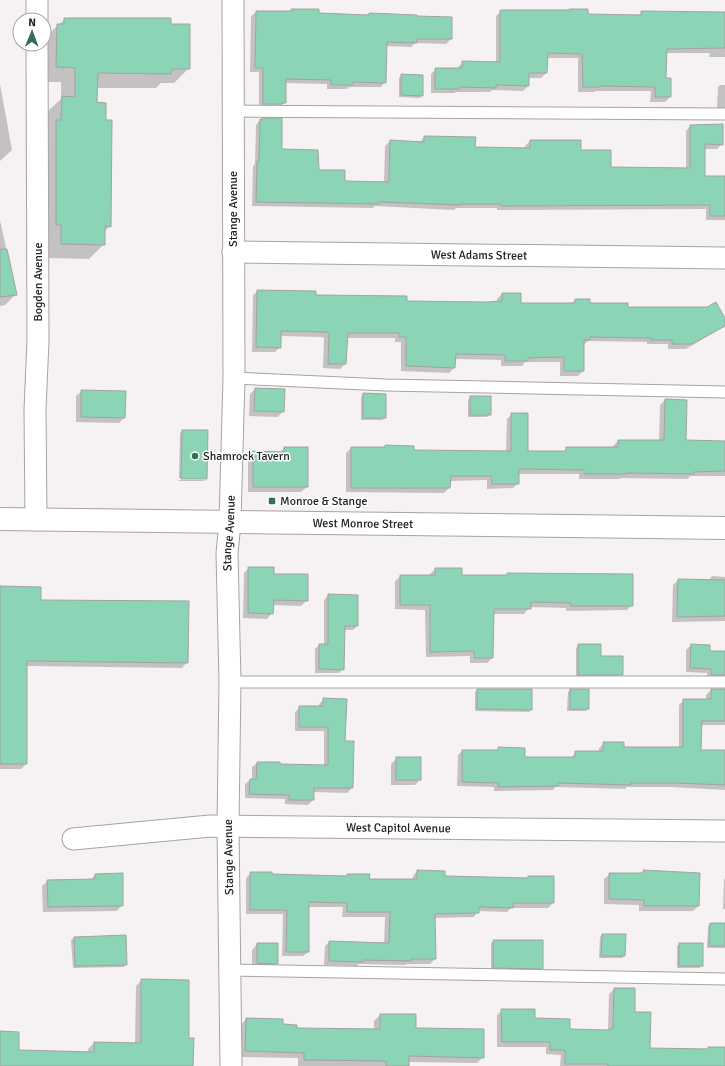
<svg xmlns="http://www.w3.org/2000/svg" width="725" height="1066" viewBox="0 0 725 1066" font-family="Signika,sans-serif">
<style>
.shadow{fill:#0003}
.building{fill:#8bd4b5;stroke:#a0a4a2}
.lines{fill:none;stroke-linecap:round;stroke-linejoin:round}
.lane-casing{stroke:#a7a3a3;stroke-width:13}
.street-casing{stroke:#a7a3a3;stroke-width:23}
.secondary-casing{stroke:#a7a3a3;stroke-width:24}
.lane{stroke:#fff;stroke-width:11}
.street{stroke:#fff;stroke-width:21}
.secondary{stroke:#fff;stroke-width:22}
.poi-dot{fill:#356f59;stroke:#fff;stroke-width:1.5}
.labels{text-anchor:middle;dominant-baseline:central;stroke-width:3;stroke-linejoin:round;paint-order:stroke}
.street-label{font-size:12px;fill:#222121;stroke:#fff}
.poi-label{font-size:12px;fill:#222121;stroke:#fff;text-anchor:start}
</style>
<rect width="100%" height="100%" fill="#f6f2f3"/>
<g class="shadow">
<polygon points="292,10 318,14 368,16 369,14 451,39 446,44 415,43 411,47 386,46 385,82 381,87 349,87 347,89 327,89 327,84 285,83 285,102 280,107 259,109 259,72 250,72 251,16 256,12 289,12"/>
<polygon points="569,10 587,15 638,16 642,12 725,13 725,57 709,57 710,53 666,53 665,79 670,79 670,97 665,102 650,102 651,91 595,91 594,92 578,92 578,58 547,58 546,73 541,78 528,78 528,86 523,91 492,90 490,92 456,92 454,93 431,93 431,74 436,69 458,69 458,67 463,62 496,62 496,16 501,11 568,11"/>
<polygon points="65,19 170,25 189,68 174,83 161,83 156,88 96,88 96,103 110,226 104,232 104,244 89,259 46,258 47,112 61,99 61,82 42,82 44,38"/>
<polygon points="402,75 422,95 420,98 399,97 399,78"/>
<polygon points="0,84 12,150 0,161"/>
<polygon points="720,85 725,85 725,108 717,108 718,87"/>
<polygon points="260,120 281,150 318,171 344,182 384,183 385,146 390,141 420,142 424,137 474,148 525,149 525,146 530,141 580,151 610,168 686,168 686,131 690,126 722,144 717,149 704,149 704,177 725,177 725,220 706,220 706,209 497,210 497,208 456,208 454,210 375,206 373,208 252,206 253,166 255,164 256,125"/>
<polygon points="0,220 16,294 5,305 0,306"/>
<polygon points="258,291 315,296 406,302 497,303 497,299 502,294 520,304 571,304 575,300 589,304 725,320 725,326 686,349 668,349 668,344 647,344 647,342 588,341 583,345 583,371 578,376 560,376 560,362 525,362 522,366 501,366 501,360 454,359 454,368 449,373 401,371 401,342 395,342 395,338 346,338 345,364 340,369 323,368 324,338 321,337 280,336 280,347 275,352 252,352 253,295"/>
<polygon points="255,389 283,411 278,417 249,416 250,394"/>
<polygon points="82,391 124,418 119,423 76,422 76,396"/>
<polygon points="363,394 385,418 382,420 361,420 361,397"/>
<polygon points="471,397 490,414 487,417 468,417 468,400"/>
<polygon points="665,400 685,441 725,441 725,476 690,476 688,479 621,478 620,479 579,479 579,474 518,474 518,483 513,488 487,489 487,480 450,481 449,488 444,493 346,492 346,453 351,448 413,451 506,452 507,419 512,414 527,452 563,452 567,448 613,448 613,446 618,441 659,441 660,405"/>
<polygon points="182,431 207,431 205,479 205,478 179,478 180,433"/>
<polygon points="284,448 307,487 301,492 248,492 248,458 253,452 279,453"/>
<polygon points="179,480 205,480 204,481 179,481"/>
<polygon points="249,568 273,575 307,600 301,606 272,605 272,613 267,619 243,618 244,573"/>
<polygon points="435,569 461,576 506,576 508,574 632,605 627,610 566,611 566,608 530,607 524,614 493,614 492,658 487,663 470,663 470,656 426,657 425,610 395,609 395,581 401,576 430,576 430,574"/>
<polygon points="712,576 725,577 725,621 672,622 673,585 678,580 709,580"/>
<polygon points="0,587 40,601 187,662 182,668 26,666 26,764 21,769 0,769"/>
<polygon points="328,595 357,626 353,630 344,630 343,669 339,673 315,673 315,649 319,645 324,645 324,600"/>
<polygon points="579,645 600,657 622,674 619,677 576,677 576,648"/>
<polygon points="691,645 709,652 725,652 725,682 707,679 707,673 686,672 686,650"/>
<polygon points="725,689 725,725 701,725 700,751 725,751 725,790 671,787 627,787 625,789 555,787 553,790 494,791 494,787 457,786 458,755 462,751 496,751 499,748 524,758 571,758 576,752 599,752 599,748 604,743 623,748 679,748 679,705 684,700 706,700 706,695 711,690"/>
<polygon points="477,690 531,710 529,712 475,711 475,692"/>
<polygon points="570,690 588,709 586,711 567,711 568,692"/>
<polygon points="324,699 344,742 352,788 347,793 313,792 313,800 308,805 285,804 285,799 245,798 245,784 250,780 252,780 252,767 257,763 279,765 324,765 324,731 295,731 295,712 300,707 319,707 319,704"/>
<polygon points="397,758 420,780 415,785 391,785 391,764"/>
<polygon points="417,871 444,877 527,879 529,877 553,903 548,908 511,908 507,912 478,911 474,917 434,918 435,959 430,964 407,964 405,965 359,964 357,966 324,965 325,946 329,942 384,944 385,917 342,917 343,907 308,907 308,952 303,956 282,956 283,914 246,914 246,878 251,873 271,875 346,877 348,875 368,880 413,880 413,876"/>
<polygon points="643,872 698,906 693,911 639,911 639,905 604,904 604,879 610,874 641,874"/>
<polygon points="95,875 122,905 117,911 43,912 42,886 48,881 90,880"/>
<polygon points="725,878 725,909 723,909 724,880"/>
<polygon points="710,924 725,924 725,948 707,948 708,926"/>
<polygon points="602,935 624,956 622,958 599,958 600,937"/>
<polygon points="125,936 126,964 124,967 73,968 71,940 74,938"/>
<polygon points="494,941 542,968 539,971 491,970 491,943"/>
<polygon points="257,944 277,963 272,969 252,968 252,950"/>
<polygon points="680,944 702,966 699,968 677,968 677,946"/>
<polygon points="142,980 188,1039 192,1066 0,1066 0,1032 18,1051 88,1052 88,1049 94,1043 135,1044 136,986"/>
<polygon points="614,989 634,1013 649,1049 707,1050 709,1048 725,1048 725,1066 560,1066 561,1055 546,1054 546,1047 497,1047 497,1015 502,1010 569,1030 608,1031 609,994"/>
<polygon points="380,1015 483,1057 477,1063 408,1062 408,1066 298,1066 298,1058 240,1057 240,1026 246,1019 296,1029 374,1030 374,1021"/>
</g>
<g class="building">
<polygon points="291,9 319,9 319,13 369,15 369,13 417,15 417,16 452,17 452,39 417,39 417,43 387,42 386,83 353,82 353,85 331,85 331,80 286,79 286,103 282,103 282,104 263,104 263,68 255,68 256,11 291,11"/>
<polygon points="569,9 588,9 588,14 641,15 641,11 725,12 725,48 667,49 666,78 671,78 671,97 655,97 655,87 600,86 600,87 583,87 582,54 548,53 547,73 529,73 529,86 496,85 496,88 460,87 460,89 435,89 435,68 462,68 462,61 500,62 500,10 569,10"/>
<polygon points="64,18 171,18 171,24 190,24 190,69 172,69 171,74 98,73 97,102 106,103 106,120 112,120 111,227 105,226 105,245 61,244 61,225 56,225 56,120 61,120 62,96 75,97 75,68 56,67 57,24 64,24"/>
<polygon points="401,74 423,75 423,96 401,95"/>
<polygon points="263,118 282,118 282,149 318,150 319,170 345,170 345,181 389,182 390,140 424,142 424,136 476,137 475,147 530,148 530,140 581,140 581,150 611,150 611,167 690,168 690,125 723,124 723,145 705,144 705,176 725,176 725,216 710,216 710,205 501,206 501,204 460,204 460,205 379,202 379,204 256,202 257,161 259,161 260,119 263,119"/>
<polygon points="0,249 7,249 17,295 0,297"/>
<polygon points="257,290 316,291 316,295 407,296 407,301 486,302 502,301 502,293 521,293 521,303 575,303 575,299 590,299 590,303 628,303 628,307 707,307 716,302 725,318 725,326 692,344 672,344 672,340 651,340 651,338 590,337 590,340 584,340 584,371 564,371 564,357 528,358 528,361 505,361 505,355 456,354 455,368 406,366 406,337 399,337 399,333 348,333 346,364 328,364 329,333 326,332 281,331 281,348 256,347"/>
<polygon points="255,388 285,389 284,412 254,411"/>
<polygon points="81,390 126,391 125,418 81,417"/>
<polygon points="363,393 386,394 386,418 363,418"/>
<rect x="470" y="396" width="21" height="19"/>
<polygon points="665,399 687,400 686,440 725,441 725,471 694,472 694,474 626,473 626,474 584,474 584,470 519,469 519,484 492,484 491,476 451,476 450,488 351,488 351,447 385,447 385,445 414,446 414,450 511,451 511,413 528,413 528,451 566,451 566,447 618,447 618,440 664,440"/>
<polygon points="182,430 208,430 207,479 181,479"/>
<polygon points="284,447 308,447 308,487 253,487 253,451 284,452"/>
<polygon points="248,567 274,567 274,574 308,574 308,601 274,600 273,614 248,613"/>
<polygon points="435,568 462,568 462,575 507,575 507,573 633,574 633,606 571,606 571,603 531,602 531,609 495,609 494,610 493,658 474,658 474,651 430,652 430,605 400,605 400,575 435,575"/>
<polygon points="678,579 725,580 725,616 677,617"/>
<polygon points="0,586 41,587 41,600 189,601 188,663 27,661 27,764 0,764"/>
<polygon points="328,594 358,595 358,626 345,626 344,670 319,669 319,644 328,644"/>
<polygon points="578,644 601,644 601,656 623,656 623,675 578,675"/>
<polygon points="691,644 710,645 710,651 725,651 725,675 711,675 711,669 690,668"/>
<polygon points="477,689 532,689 532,710 477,709"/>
<rect x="570" y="689" width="19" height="20"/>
<polygon points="711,689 725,689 725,721 702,721 701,750 725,750 725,785 676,783 631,783 631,785 558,783 558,786 498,787 498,783 462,782 462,750 498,750 498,747 525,748 525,757 575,757 575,751 603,751 603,742 624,742 624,747 683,747 683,699 711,699"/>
<polygon points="323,698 347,699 345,741 354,741 353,788 314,788 314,800 289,800 289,795 249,794 250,779 256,779 257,762 280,762 280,764 328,765 328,727 299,727 299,706 323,706"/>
<rect x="396" y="757" width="25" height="23"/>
<polygon points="417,870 445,871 445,876 528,878 528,876 554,876 554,903 513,903 513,908 479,907 479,913 435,914 436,959 411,959 411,961 363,960 363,962 329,961 329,941 389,943 390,912 347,912 347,903 309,902 309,952 286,952 287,910 250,910 250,872 272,872 272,874 347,876 347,874 370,874 369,879 417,879"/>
<polygon points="643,870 700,873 699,906 644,906 644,900 609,899 609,873 643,873"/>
<polygon points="123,873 123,906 48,907 47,880 95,879 95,874"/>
<polygon points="710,923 725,923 725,946 709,946"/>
<polygon points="602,934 626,934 625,956 601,956"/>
<polygon points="126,935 127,965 75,966 74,937"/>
<polygon points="493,940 543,940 543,969 493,968"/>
<polygon points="257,943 278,943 278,964 257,963"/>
<rect x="679" y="943" width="24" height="23"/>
<polygon points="141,979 189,980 189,1038 194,1038 193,1066 0,1066 0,1031 19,1032 19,1050 94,1052 94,1042 141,1043"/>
<polygon points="614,988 635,988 635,1012 651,1012 650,1048 708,1049 708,1047 725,1047 725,1066 608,1066 608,1064 565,1064 565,1050 550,1050 550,1042 502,1042 501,1009 535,1009 535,1018 570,1019 570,1029 609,1030 609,1029 613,1029"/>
<polygon points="380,1014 416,1014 416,1028 484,1029 484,1058 409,1056 409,1066 386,1066 386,1061 304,1060 304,1053 245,1051 246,1018 283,1019 283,1024 297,1025 297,1028 380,1029"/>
</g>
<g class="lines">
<g class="lane-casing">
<g id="lane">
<polyline points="233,111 725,114"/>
<polyline points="234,378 386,385 725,392"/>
<polyline points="230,682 725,682"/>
<polyline points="230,970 725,979"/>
</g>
</g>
<g class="street-casing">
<g id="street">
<polyline points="37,0 37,20"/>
<path id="s1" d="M233,252L725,258"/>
<polyline points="36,520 35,410 38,340 37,44"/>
<path id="s2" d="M73,839L210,826L725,831"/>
<path id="s3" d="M231,1066L228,826L230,682L227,553L230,523L234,378L233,0"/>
</g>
</g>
<g class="secondary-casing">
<g id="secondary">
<path id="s4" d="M0,519L725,528"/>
</g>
</g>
<use href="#lane" class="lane"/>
<use href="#street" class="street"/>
<use href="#secondary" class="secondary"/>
</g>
<g class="poi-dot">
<circle cx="195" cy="456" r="4"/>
<rect x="268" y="497" width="8" height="8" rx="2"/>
</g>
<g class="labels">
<g class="street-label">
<text transform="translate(233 209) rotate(-90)">Stange Avenue</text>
<text stroke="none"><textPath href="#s1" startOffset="246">West Adams Street</textPath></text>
<text transform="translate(38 282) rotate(-90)">Bogden Avenue</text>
<text stroke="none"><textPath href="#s4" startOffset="363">West Monroe Street</textPath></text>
<text stroke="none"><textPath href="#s3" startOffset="533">Stange Avenue</textPath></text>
<text stroke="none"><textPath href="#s2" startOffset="326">West Capitol Avenue</textPath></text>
<text transform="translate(229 857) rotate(-91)">Stange Avenue</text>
</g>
<g class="poi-label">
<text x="203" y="456">Shamrock Tavern</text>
<text x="280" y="501">Monroe &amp; Stange</text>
</g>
</g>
<g transform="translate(32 32) rotate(1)"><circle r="19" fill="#ffffff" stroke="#a7a6a6"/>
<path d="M0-3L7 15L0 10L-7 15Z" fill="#356f59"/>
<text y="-6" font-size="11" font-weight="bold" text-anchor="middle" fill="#222121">N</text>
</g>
</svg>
